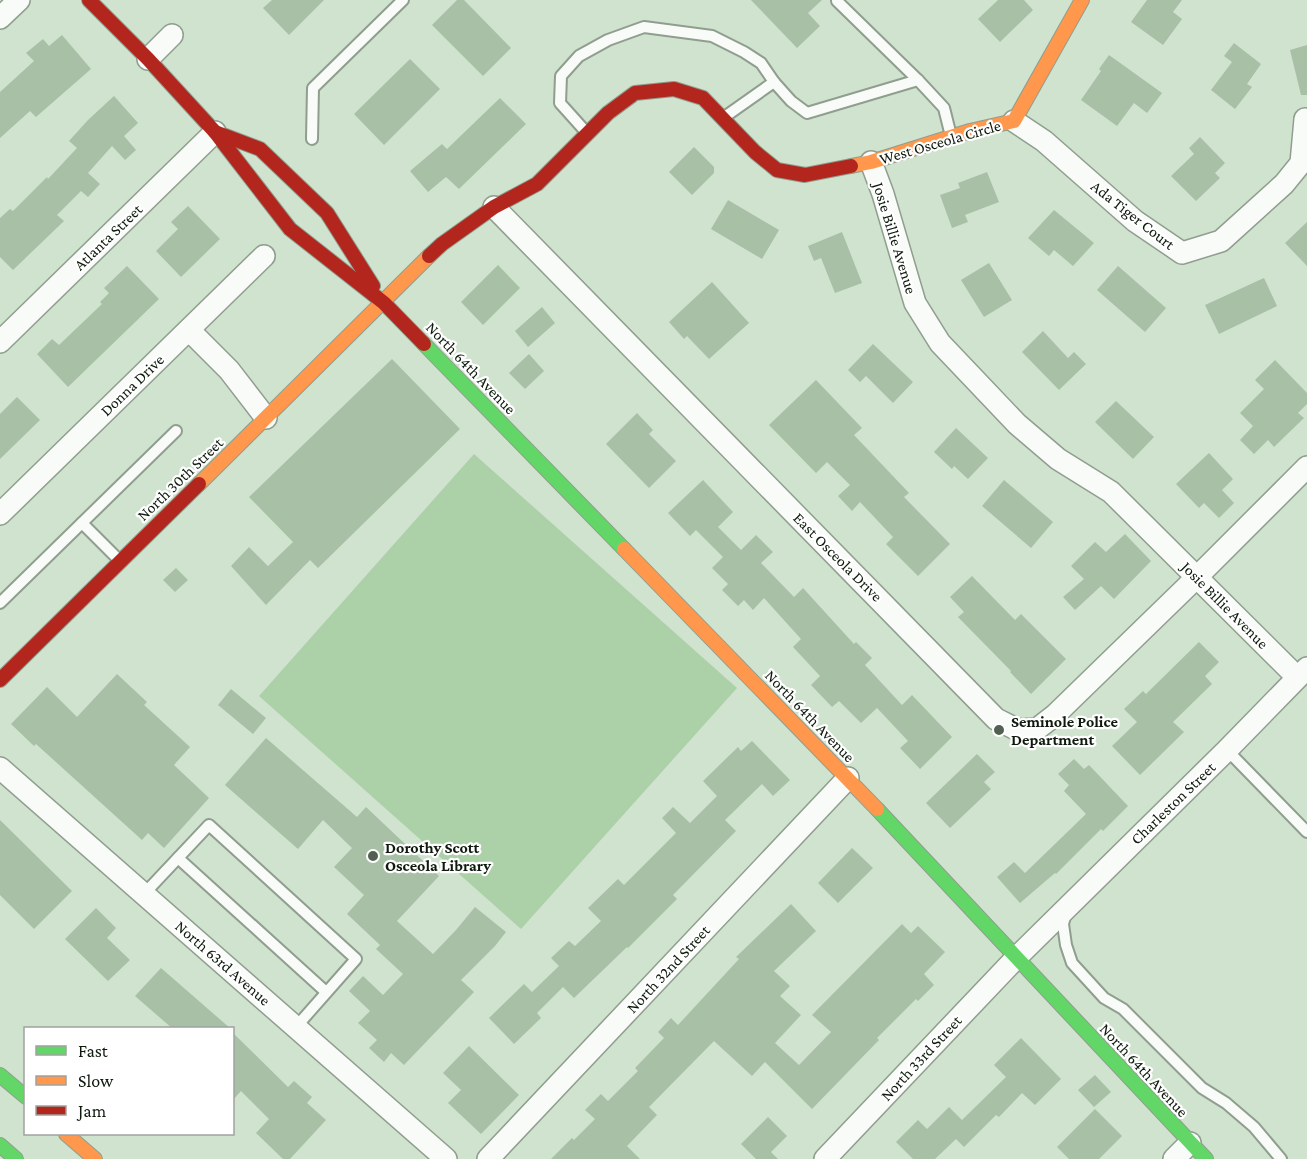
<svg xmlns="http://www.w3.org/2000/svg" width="1307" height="1159" viewBox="0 0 1307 1159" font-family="'Crimson Pro',serif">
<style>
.grass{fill:#acd1a9}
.building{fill:#a8c0a6}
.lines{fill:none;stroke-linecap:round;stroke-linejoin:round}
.lane-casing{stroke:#8f9e8e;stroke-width:14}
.street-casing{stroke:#8f9e8e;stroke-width:24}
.fast-casing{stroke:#8f9e8e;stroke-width:16}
.slow-casing{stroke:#8f9e8e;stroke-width:16}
.jam-casing{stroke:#8f9e8e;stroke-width:16}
.lane{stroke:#f8fbf8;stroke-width:10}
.street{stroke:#f8fbf8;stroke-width:21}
.fast{stroke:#63d668;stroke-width:14}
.slow{stroke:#ff974d;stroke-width:14}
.jam{stroke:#b3261e;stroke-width:14}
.poi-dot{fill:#526051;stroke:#fff;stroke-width:2}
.labels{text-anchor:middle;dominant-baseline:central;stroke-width:4.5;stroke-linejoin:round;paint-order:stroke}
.street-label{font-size:16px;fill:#0e1a0d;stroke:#fff}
.poi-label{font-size:16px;font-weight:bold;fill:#0e1a0d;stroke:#fff;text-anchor:start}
</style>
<rect width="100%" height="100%" fill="#d0e3ce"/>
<polygon class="grass" points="474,454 737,688 521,929 259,696"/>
<g class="building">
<polygon points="272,0 324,0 289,35 263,8"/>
<polygon points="457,0 464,0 511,48 483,76 432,25"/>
<polygon points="751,0 822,0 808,13 820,26 797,48"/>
<polygon points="998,0 1024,0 1033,10 1000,42 978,19"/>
<polygon points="1147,0 1182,0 1173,12 1182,19 1163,45 1131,22"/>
<polygon points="62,35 91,69 36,117 30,111 0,138 0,92 34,61 26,53 43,39 49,46"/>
<polygon points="1234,43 1261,64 1247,84 1252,87 1235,109 1211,90 1232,62 1224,56"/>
<polygon points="1307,45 1307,95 1301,95 1290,50"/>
<polygon points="1109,55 1162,93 1147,113 1134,103 1117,126 1081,100 1101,71 1099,69"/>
<polygon points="410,59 440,89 384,145 354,114"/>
<polygon points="114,96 138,123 124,136 136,150 125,160 112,146 88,173 100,184 88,197 81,191 57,215 64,221 13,270 0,257 0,218 10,209 13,211 47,177 48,179 77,148 69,141 88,120"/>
<polygon points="500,98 526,124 459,189 446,177 428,192 410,171 442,144 447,149"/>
<polygon points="1200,137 1225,163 1215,173 1220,178 1196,201 1171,176 1194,154 1189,148"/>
<polygon points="694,147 714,167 714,173 692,195 669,172"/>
<polygon points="987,172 999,202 965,215 968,222 952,228 940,195 960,188 958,183"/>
<polygon points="728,200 779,230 762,259 711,229"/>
<polygon points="188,206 220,239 181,277 156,251 178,229 171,222"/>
<polygon points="1054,210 1094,243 1073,266 1054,250 1049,256 1028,238"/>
<polygon points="1307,222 1307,266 1285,243"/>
<polygon points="842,232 862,283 835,293 821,258 814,261 808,246"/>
<polygon points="989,263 1012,300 984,317 961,280"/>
<polygon points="498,265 520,288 483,325 461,302"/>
<polygon points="127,266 159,299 68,387 37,354 52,339 59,345 102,304 100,302 109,293 104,288"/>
<polygon points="1118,266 1166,308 1145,332 1097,290"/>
<polygon points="1264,278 1277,306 1219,334 1205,305"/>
<polygon points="712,282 749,323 709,359 687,336 684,339 669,322"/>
<polygon points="542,307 555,323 528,347 515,331"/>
<polygon points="1043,331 1068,358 1074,352 1086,364 1059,390 1022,352"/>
<polygon points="873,344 913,382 893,403 866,376 860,382 848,370"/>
<polygon points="529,354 544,371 525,389 509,373"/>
<polygon points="392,359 460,429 318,568 310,560 266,605 231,566 249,547 268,566 293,542 249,497"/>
<polygon points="1275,360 1307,393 1307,404 1298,413 1304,418 1274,447 1268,440 1254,454 1240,440 1253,426 1240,413 1264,389 1255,380"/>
<polygon points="816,380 862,428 854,435 909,493 904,497 950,544 918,576 886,544 893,537 860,502 852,511 838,496 850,485 827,462 816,473 769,425"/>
<polygon points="17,397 40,420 0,459 0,414"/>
<polygon points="1116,401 1154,437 1133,459 1095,422"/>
<polygon points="637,413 653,430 649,434 676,461 649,488 606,444"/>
<polygon points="956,428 988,458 968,479 954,466 952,469 934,452"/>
<polygon points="1209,453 1233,479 1222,490 1234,503 1219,518 1204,503 1199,508 1176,484"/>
<polygon points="703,480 733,512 718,527 741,550 756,535 773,552 761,563 794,597 803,588 854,644 856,642 872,658 865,665 902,705 912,695 952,737 920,769 900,748 908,741 877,708 861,723 839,701 832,707 811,685 820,676 793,647 801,639 764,598 753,610 744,600 738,606 722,590 728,584 712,568 723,557 696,530 690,536 668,513"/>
<polygon points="1004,480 1053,522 1031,548 982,506"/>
<polygon points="1125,534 1151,561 1114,599 1101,586 1075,610 1063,597 1084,579 1071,566 1095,542 1106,552"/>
<polygon points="176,568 188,580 175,592 163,580"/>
<polygon points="972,576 1015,620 1021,614 1066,659 1031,694 1010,672 1011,671 958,617 964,612 950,597"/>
<polygon points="1199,642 1219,662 1205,676 1212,684 1173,722 1184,732 1140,775 1112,746 1137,722 1124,709 1143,691 1146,694"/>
<polygon points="117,674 147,702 144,705 190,747 174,765 209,798 164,848 148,833 142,840 36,744 34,746 11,724 47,687 77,717"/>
<polygon points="231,689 266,718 253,734 218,705"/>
<polygon points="266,738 357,817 366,807 439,876 397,921 433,954 456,930 475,907 506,932 495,946 461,980 474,992 404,1065 391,1053 384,1062 369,1048 377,1040 358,1023 370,1011 349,991 363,976 383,995 403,974 376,949 380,945 347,914 364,895 334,867 352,848 323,820 298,849 225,785"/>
<polygon points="752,741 790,780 773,796 762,784 725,820 736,831 673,895 677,899 628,948 627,947 574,998 563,987 537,1013 541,1018 514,1044 489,1018 524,984 532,992 559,966 551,958 569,941 575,946 601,921 588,908 618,879 624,885 676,833 662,818 673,807 690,823 717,796 703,781 738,747 741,751"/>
<polygon points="977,754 995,772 984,782 991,789 950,828 926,803"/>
<polygon points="1074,759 1084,769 1089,765 1128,806 1103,831 1101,829 1056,874 1055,873 1020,903 997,877 1014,862 1025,873 1086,814 1064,791 1069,785 1058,774"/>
<polygon points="0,820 72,891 34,929 0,895"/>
<polygon points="852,848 873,868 838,903 818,883"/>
<polygon points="791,904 816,931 774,971 790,986 780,996 801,1015 775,1043 799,1065 831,1032 812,1015 902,924 911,933 918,926 945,952 924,974 934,985 918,1001 916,999 877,1038 879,1040 812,1109 765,1062 752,1076 714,1041 649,1107 657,1115 627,1146 640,1159 551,1159 572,1138 574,1140 595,1119 585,1110 601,1094 608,1101 638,1071 635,1068 664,1038 658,1032 671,1018 678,1025 739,959 736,957"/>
<polygon points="96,908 116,928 107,938 130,960 108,981 65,939"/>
<polygon points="161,968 231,1029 173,1029 135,996"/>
<polygon points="232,1032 288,1087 294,1081 312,1097 307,1103 326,1120 290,1159 283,1159 256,1133 269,1119 241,1091 232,1101"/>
<polygon points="1021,1038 1061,1079 1035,1105 1022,1093 999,1117 996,1115 964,1147 956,1139 935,1159 913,1159 896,1142 918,1120 927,1129 949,1107 962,1120 1006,1077 994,1065"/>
<polygon points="469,1046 519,1095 481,1134 448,1103 461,1090 443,1073"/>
<polygon points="1095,1075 1111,1092 1094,1107 1078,1090"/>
<polygon points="1095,1109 1122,1136 1099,1159 1069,1159 1057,1147"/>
<polygon points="768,1117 787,1136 771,1152 778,1159 756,1159 741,1144"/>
</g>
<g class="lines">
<g class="lane-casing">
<g id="lane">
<polyline points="837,1 918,80 944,108 951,136"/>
<polyline points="723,118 774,82"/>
<polyline points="586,132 560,103 561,76 579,56 608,40 644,27 712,36 744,52 761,63 774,82 791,101 807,113 918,80"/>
<polyline points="312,139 313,88 403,0"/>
<polyline points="82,523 120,561"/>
<polyline points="0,603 176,431"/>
<polyline points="1227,750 1307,832"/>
<polyline points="178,858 326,992"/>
<polyline points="144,894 209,825 356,959 296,1027"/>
<polyline points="1066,913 1063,924 1066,945 1072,963 1104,998 1123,1009 1202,1088 1226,1103 1254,1127 1281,1159"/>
</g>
</g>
<g class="street-casing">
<g id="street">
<polyline points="0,18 19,0"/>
<polyline points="148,59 172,35"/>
<polyline points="1014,121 1044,141 1135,221 1182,253 1221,241 1284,184 1301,163 1305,119"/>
<polyline points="871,162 883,194 915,303 940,343 1017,424 1058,459 1111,492 1297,677"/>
<polyline points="494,207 996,719 1018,730 1037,729 1055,715 1197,577 1307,467"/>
<polyline points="189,330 229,370 266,418"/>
<polyline points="0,342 215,132"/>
<polyline points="0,514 264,256"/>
<polyline points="0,768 446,1159"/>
<polyline points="488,1159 848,778"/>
<polyline points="825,1159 1017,957 1227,750 1307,668"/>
<polyline points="1174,1159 1190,1143"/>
</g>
</g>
<g class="fast-casing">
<g id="fast">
<polyline points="424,344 624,549"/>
<polyline points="877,809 1206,1159"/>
<polyline points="0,1075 26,1097"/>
<polyline points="0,1145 16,1159"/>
</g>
</g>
<g class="slow-casing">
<g id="slow">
<polyline points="851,166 871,162 970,131 1014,121 1082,0"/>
<polyline points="199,484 429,256"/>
<polyline points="624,549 877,809"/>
<polyline points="66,1134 95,1159"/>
</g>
</g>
<g class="jam-casing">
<g id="jam">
<polyline points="89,0 148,59 215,132 290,229 384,303 424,344"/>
<polyline points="215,132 260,149 327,213 373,286"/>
<polyline points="429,256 442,244 494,207 537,184 608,113 635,93 674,89 703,98 755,152 777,170 805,175 851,166"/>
<polyline points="0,680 199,484"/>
</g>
</g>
<use href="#lane" class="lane"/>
<use href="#street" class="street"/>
<use href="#fast" class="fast"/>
<use href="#slow" class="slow"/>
<use href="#jam" class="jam"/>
</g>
<g class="poi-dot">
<circle cx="999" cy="730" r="6"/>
<circle cx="373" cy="856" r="6"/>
</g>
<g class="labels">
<g class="street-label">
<text transform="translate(940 142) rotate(-16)">West Osceola Circle</text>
<text transform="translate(1133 215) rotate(38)">Ada Tiger Court</text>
<text transform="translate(108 237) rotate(-44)">Atlanta Street</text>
<text transform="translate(895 238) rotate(73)">Josie Billie Avenue</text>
<text transform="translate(471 368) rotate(46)">North 64th Avenue</text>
<text transform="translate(132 385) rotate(-44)">Donna Drive</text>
<text transform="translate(180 479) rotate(-44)">North 30th Street</text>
<text transform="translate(838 557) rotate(45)">East Osceola Drive</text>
<text transform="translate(1225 605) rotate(45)">Josie Billie Avenue</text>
<text transform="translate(810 716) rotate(46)">North 64th Avenue</text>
<text transform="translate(1173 803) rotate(-44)">Charleston Street</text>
<text transform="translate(223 963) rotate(41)">North 63rd Avenue</text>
<text transform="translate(668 969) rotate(-47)">North 32nd Street</text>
<text transform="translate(921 1058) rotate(-47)">North 33rd Street</text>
<text transform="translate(1144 1070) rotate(47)">North 64th Avenue</text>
</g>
<g class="poi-label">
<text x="1011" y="721">Seminole Police<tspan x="1011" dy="18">Department</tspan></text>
<text x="385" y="847">Dorothy Scott<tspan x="385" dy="18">Osceola Library</tspan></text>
</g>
</g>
<rect x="24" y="1027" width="210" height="108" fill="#ffffff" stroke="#9fa39e" stroke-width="1.5"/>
<rect x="36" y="1046" width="30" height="9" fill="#63d668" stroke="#9fa39e" stroke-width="1.5"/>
<text x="78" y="1057" font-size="18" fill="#0e1a0d">Fast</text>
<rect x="36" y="1076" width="30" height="9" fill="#ff974d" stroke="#9fa39e" stroke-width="1.5"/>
<text x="78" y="1087" font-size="18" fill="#0e1a0d">Slow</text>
<rect x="36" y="1106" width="30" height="9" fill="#b3261e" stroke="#9fa39e" stroke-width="1.5"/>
<text x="78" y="1117" font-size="18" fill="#0e1a0d">Jam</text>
</svg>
